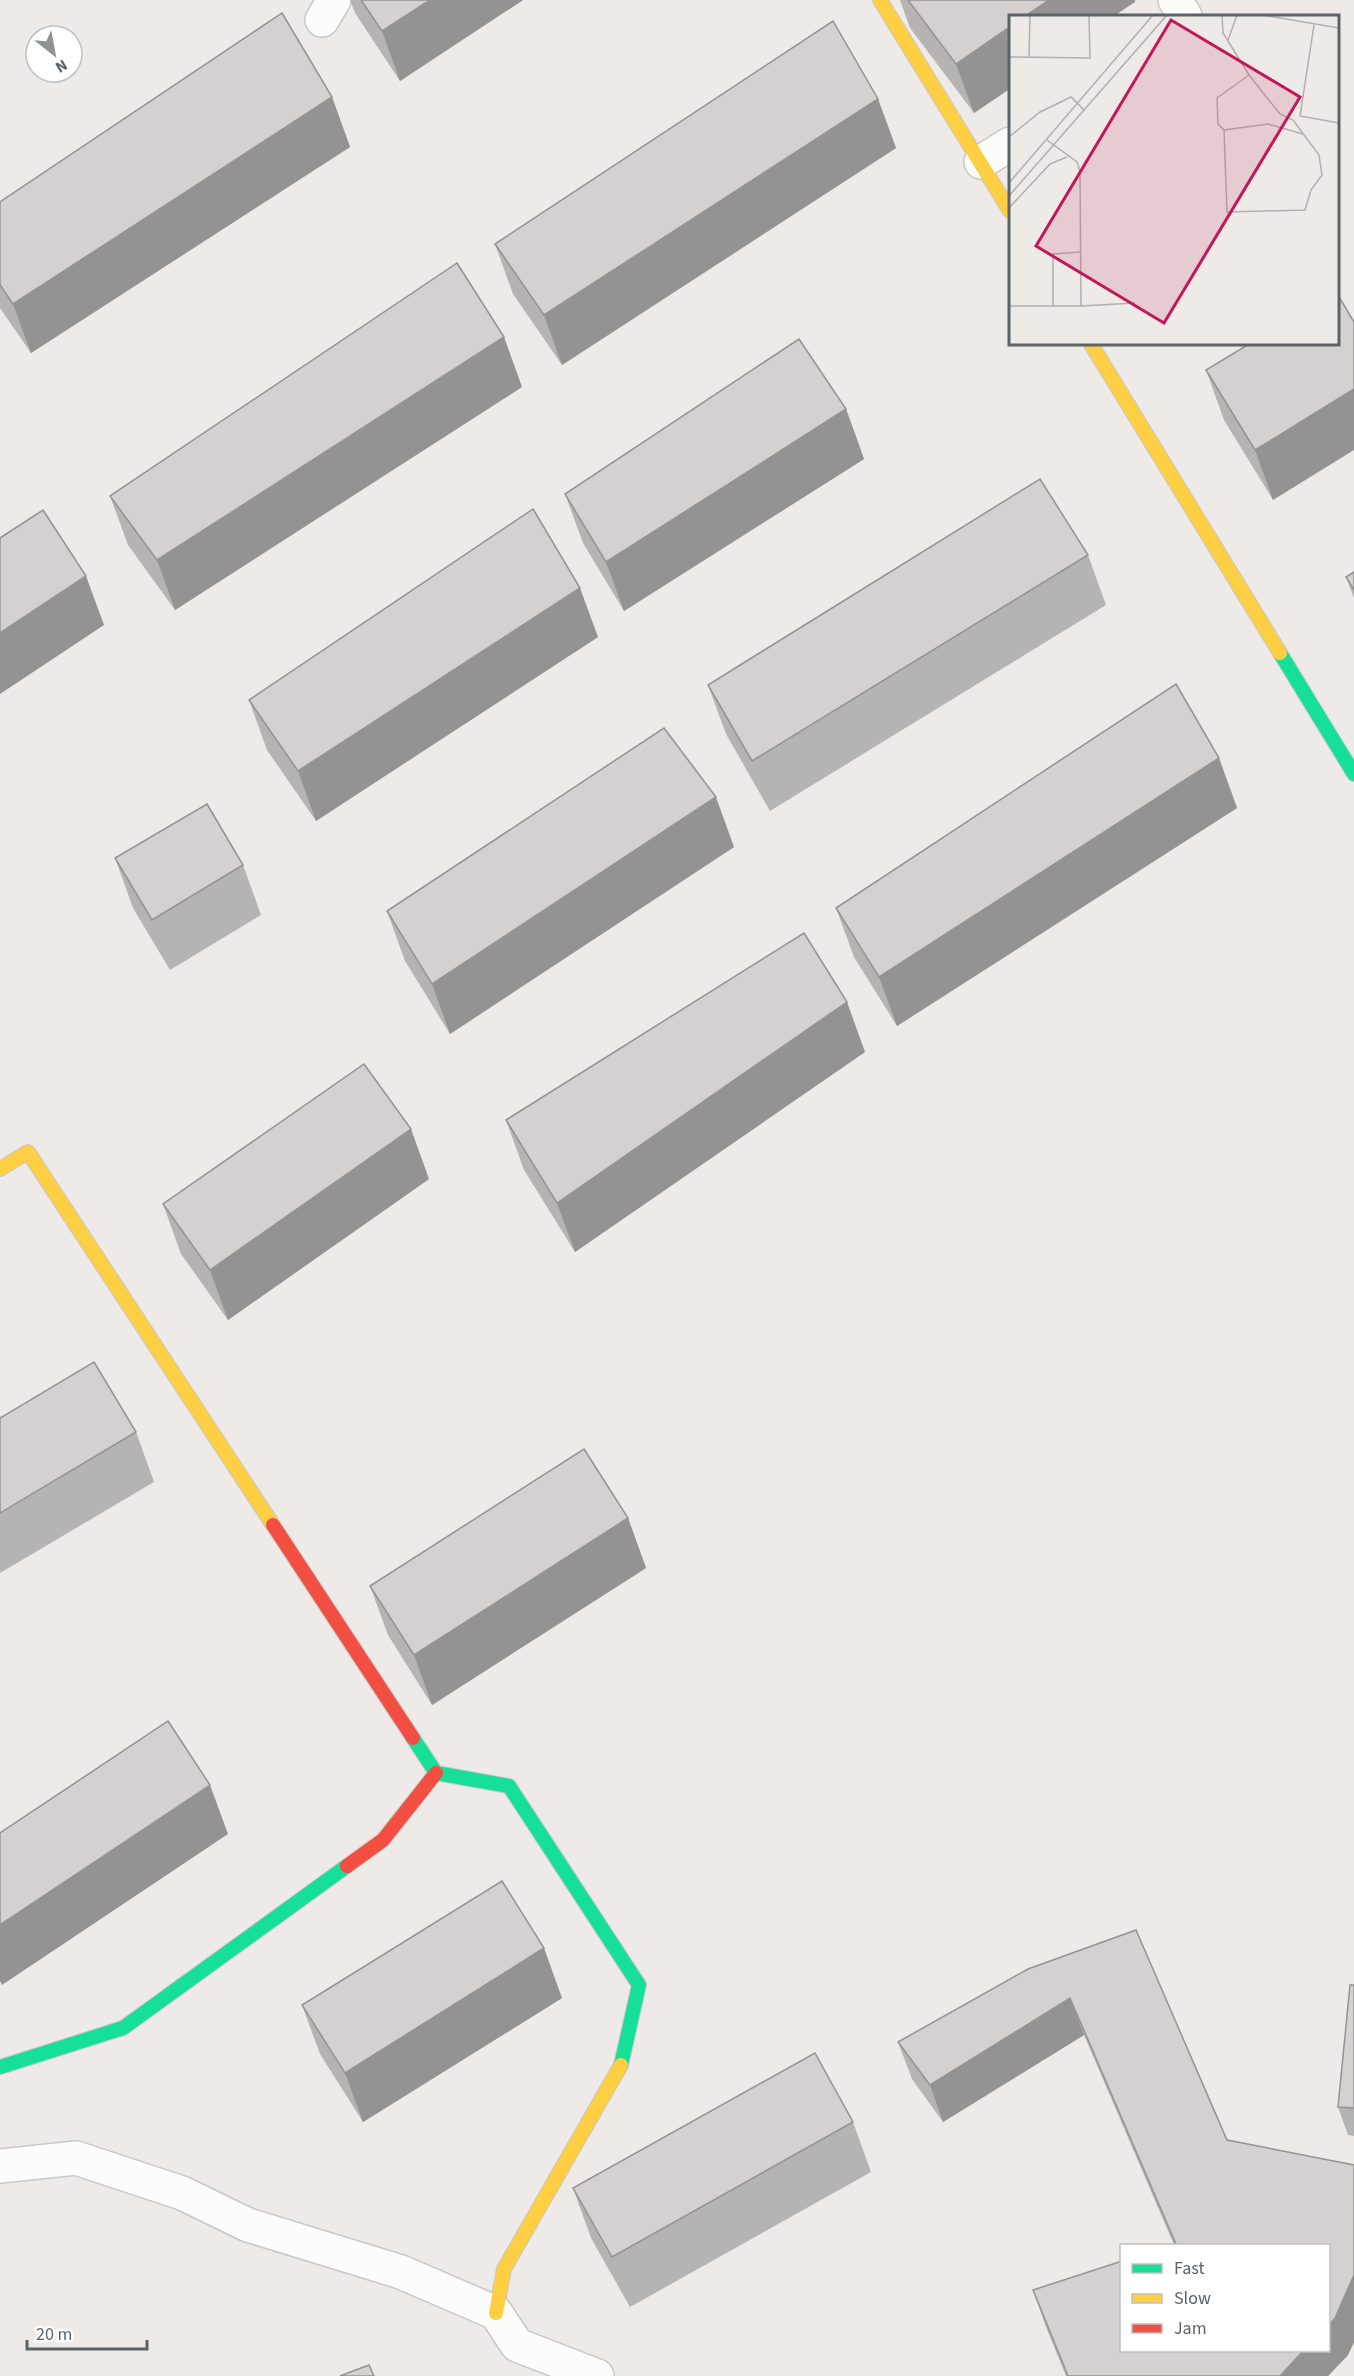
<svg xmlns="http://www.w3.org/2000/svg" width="1354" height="2376" viewBox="0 0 1354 2376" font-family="'Source Sans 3',sans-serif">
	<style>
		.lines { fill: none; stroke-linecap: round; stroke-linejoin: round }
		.street-casing { stroke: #c8c8c8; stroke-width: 36 }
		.fast-casing { stroke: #c8c8c8; stroke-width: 16 }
		.slow-casing { stroke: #c8c8c8; stroke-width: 16 }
		.jam-casing { stroke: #c8c8c8; stroke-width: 16 }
		.street { stroke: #fcfcfb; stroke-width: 33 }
		.fast { stroke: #16e098; stroke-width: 14 }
		.slow { stroke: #ffcf43; stroke-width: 14 }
		.jam { stroke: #f24e42; stroke-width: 14 }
		.wall { fill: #b6b4b3 }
		.shaded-wall { fill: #949292 }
		.building { fill: #d4d1d0; stroke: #949292; stroke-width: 1.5 }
		.inset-road { fill: none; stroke: #afb0af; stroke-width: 1.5 }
		.view { fill: #c2185b; fill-opacity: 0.15; stroke: #c2185b; stroke-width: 3 }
		.inset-edge { fill: none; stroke: #5c6266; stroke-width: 3 }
	</style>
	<rect width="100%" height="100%" fill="#edeae7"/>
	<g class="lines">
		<g class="street-casing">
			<g id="street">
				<path d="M1175,0L1185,16"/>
				<path d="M322,20L334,0"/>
				<path d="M981,162L1010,144"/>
				<path d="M0,2166L76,2158L182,2193L248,2225L401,2272L496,2313L517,2345L597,2376"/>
			</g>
		</g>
		<g class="fast-casing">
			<g id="fast">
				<path d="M1280,653L1354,774"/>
				<path d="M413,1738L436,1773L509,1786L639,1985L621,2065"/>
				<path d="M0,2067L123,2028L347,1866"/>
			</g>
		</g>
		<g class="slow-casing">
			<g id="slow">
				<path d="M880,0L1010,211"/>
				<path d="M1091,344L1280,653"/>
				<path d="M0,1169L28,1152L273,1525"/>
				<path d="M496,2313L504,2269L621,2065"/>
			</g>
		</g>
		<g class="jam-casing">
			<g id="jam">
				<path d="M273,1525L413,1738"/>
				<path d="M347,1866L383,1840L436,1773"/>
			</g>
		</g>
		<use href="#street" class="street"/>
		<use href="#fast" class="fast"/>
		<use href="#slow" class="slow"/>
		<use href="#jam" class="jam"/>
	</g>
	<g class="wall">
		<path d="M350,0H523L400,81L355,13Z"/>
		<path d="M900,0H1135V2L1011,16V88L974,113L910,28Z"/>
		<path d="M332,97L350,147L31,353L0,308V202Z"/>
		<path d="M878,99L896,148L562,365L513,294L495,244Z"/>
		<path d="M1249,344L1273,500L1224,420L1206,370Z"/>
		<path d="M522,387L175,610L128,545L110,496Z"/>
		<path d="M846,409L864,459L624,611L583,543L565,494Z"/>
		<path d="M1088,555L1106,605L770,811L726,734L708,685Z"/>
		<path d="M1354,572V598L1346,577Z"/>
		<path d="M598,637L316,821L267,750L249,700Z"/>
		<path d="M1219,758L1237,808L897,1026L854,957L836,908Z"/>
		<path d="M734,847L450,1034L405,961L387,911Z"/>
		<path d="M115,858L243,865L261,915L170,970L133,908Z"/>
		<path d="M865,1052L575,1252L524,1170L506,1120Z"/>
		<path d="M429,1179L228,1320L181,1254L163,1204Z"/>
		<path d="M0,1418L136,1432L154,1482L0,1573Z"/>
		<path d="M628,1518L646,1568L432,1705L388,1635L370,1586Z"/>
		<path d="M1136,1930L1227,2140L1354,2165V2342L1348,2355L1328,2376H1066L1046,2327L1033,2290L1174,2245L1084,2035L943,2122L912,2079L898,2042Z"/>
		<path d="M1354,1985V2136L1348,2135L1338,2107Z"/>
		<path d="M562,1998L363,2122L320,2054L302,2005Z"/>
		<path d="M853,2122L871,2172L630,2307L591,2238L573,2188Z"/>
	</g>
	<g class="shaded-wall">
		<path d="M430,0H523L400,81L382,31Z"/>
		<path d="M1049,0H1135V2L1114,16H1025Z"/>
		<path d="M1011,26V88L974,113L956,64Z"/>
		<path d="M332,97L350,147L31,353L13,304Z"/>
		<path d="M878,99L896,148L562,365L544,315Z"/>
		<path d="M504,337L522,387L175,610L157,560Z"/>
		<path d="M1354,389V450L1273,500L1255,450Z"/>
		<path d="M846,409L864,459L624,611L606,562Z"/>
		<path d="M86,576L104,625L0,694V633Z"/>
		<path d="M580,588L598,637L316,821L298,771Z"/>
		<path d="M1219,758L1237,808L897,1026L879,977Z"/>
		<path d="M716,797L734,847L450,1034L432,984Z"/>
		<path d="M847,1002L865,1052L575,1252L557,1203Z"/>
		<path d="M411,1129L429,1179L228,1320L210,1270Z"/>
		<path d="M628,1518L646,1568L432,1705L414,1655Z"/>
		<path d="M210,1785L228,1834L2,1985L0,1981V1925Z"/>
		<path d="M544,1948L562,1998L363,2122L345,2073Z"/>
		<path d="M1070,1998L1084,2035L943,2122L930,2085Z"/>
		<path d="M1354,2275V2342L1348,2355L1328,2376H1280L1304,2350H1329V2325Z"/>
	</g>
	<g class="building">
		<path d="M361,0H430L382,31Z"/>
		<path d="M908,0H1049L1025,16H1011V26L956,64Z"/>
		<path d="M282,13L332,97L13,304L0,285V202Z"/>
		<path d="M833,21L878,99L544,315L495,244Z"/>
		<path d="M457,263L504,337L157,560L110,496Z"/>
		<path d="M1338,295L1354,322V389L1255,450L1206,370L1249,344H1338Z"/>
		<path d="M799,339L846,409L606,562L565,494Z"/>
		<path d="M1040,479L1088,555L752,761L708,685Z"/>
		<path d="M533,509L580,588L298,771L249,700Z"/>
		<path d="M43,510L86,576L0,633V538Z"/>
		<path d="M1354,572V590L1346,577Z"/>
		<path d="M1176,684L1219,758L879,977L836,908Z"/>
		<path d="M664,728L716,797L432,984L387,911Z"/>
		<path d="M207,804L243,865L152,920L115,858Z"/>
		<path d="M804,933L847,1002L557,1203L506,1120Z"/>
		<path d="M364,1064L411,1129L210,1270L163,1204Z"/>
		<path d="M94,1362L136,1432L0,1513V1418Z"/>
		<path d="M584,1449L628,1518L414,1655L370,1586Z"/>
		<path d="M168,1721L210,1785L0,1925V1833Z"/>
		<path d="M502,1881L544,1948L345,2073L302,2005Z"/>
		<path d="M1136,1930L1227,2140L1354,2165V2275L1335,2318L1329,2325V2246H1171L1176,2244L1070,1998L930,2085L898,2042L1028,1969Z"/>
		<path d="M1350,1985H1354V2108L1338,2107Z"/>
		<path d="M815,2053L853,2122L612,2257L573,2188Z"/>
		<path d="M1122,2261V2350H1304L1280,2376H1068L1033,2290Z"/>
		<path d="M369,2365L374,2376H340Z"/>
	</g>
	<g transform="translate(1009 15)">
		<rect width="330" height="330" fill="#edeae7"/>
		<path class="inset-road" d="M213,0L214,18L240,60L271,99L284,105L310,140L313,160L302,175L296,195L218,197L215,115L209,109L208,83L240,60M254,0L330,13M305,10L291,101L330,108M219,25L228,0M0,42L81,43L80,0M20,42L21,0M215,115L259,109L294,119M0,122L31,97L62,82L75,95M0,168L144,0M0,181L158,0M0,193L41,149L58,142M0,291H72L71,156L68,147L38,125M44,291V239L72,237M72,291L126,288"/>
		<path class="view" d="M162,5L291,82L155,308L27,231Z"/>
		<rect width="330" height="330" class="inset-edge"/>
	</g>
	<rect x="1120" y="2244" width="210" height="108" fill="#ffffff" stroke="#bec0c2" stroke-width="1.5"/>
	<rect x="1132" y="2264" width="30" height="9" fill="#16e098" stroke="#bec0c2" stroke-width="1.5"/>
	<text x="1174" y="2274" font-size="18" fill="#5c6266">Fast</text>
	<rect x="1132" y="2294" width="30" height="9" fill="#ffcf43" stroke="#bec0c2" stroke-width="1.5"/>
	<text x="1174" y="2304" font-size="18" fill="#5c6266">Slow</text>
	<rect x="1132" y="2324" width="30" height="9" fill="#f24e42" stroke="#bec0c2" stroke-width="1.5"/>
	<text x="1174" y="2334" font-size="18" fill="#5c6266">Jam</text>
	<g transform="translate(54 54) rotate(149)"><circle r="28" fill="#ffffff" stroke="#bec0c2" stroke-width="1.5"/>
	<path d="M0-4.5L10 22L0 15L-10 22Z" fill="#8f9293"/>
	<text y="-9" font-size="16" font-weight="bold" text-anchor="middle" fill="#5c6266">N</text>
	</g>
	<path d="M27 2340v9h120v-9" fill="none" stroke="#5c6266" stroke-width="3"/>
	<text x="36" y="2340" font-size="18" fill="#5c6266" stroke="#ffffff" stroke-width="4.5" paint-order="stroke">20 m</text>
</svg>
